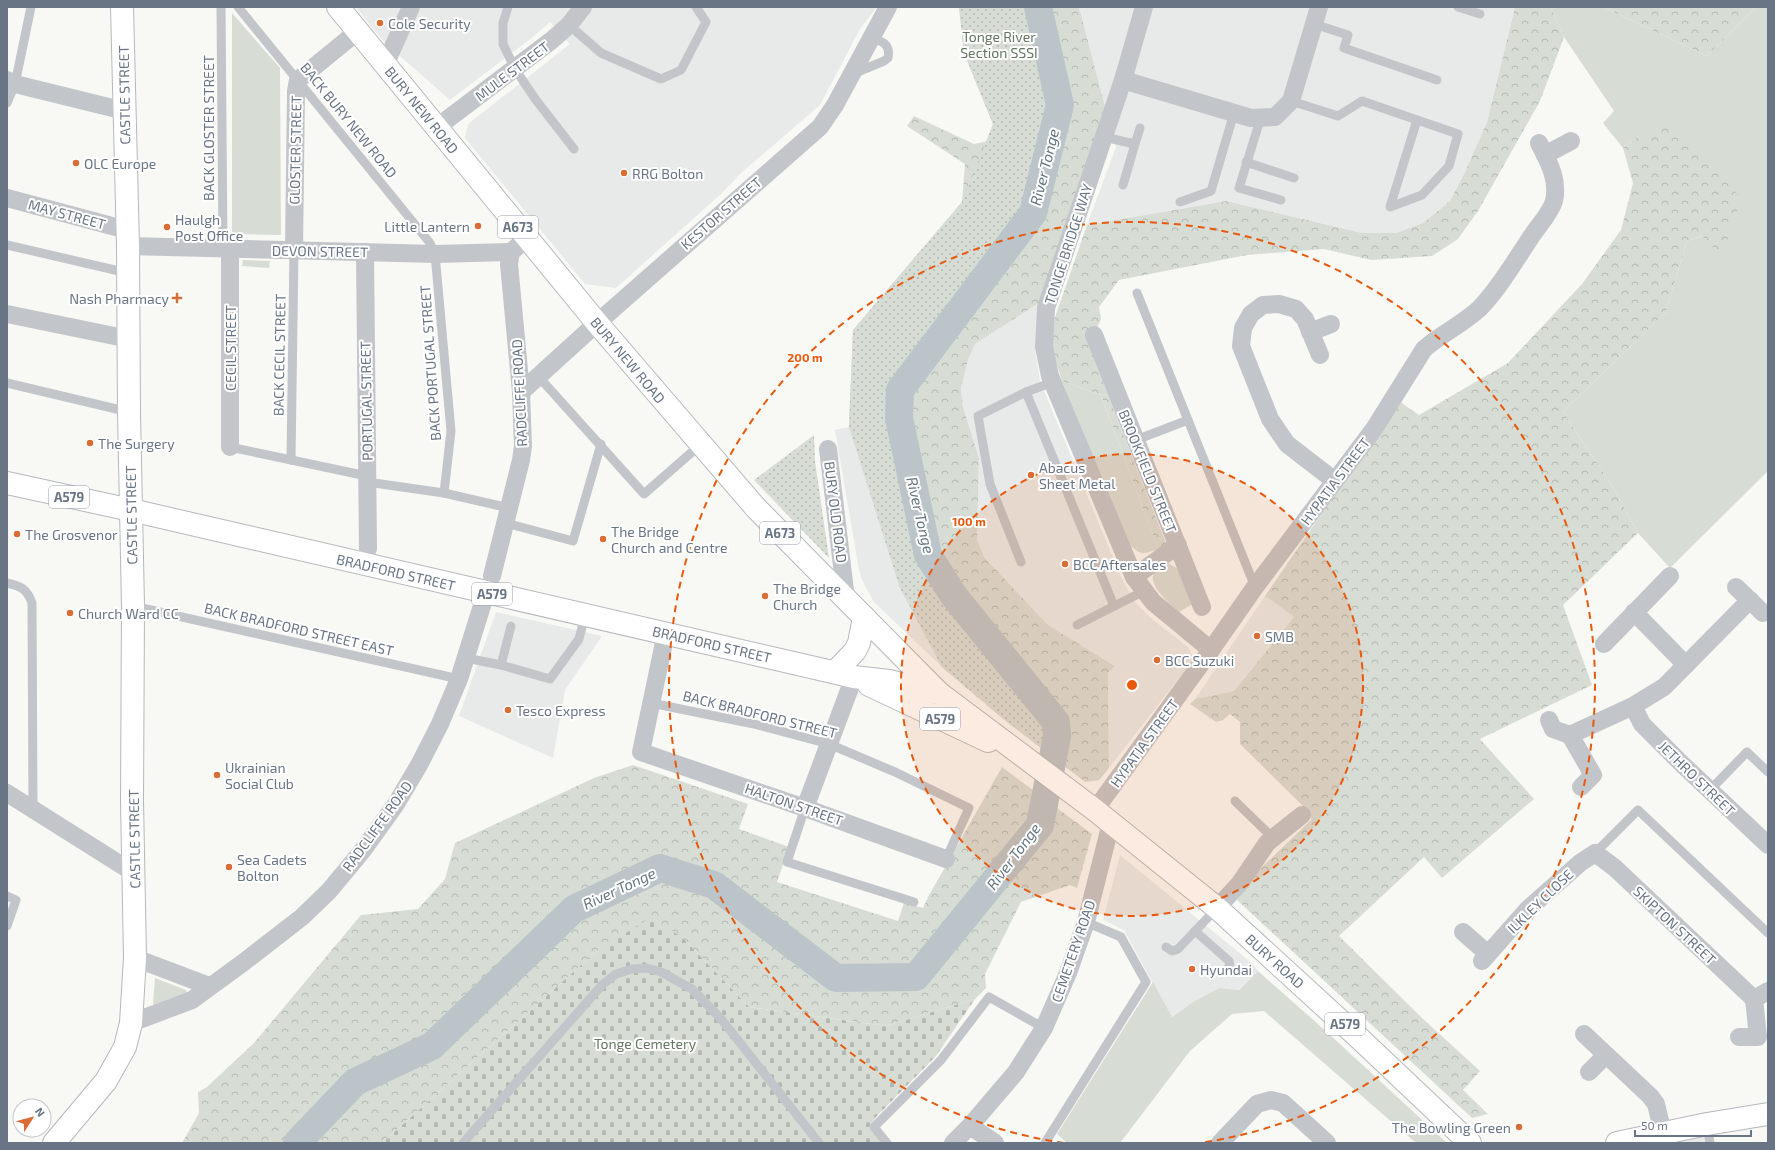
<svg xmlns="http://www.w3.org/2000/svg" width="1775" height="1150" viewBox="0 0 1775 1150" font-family="'Exo 2',sans-serif">
	<style>
		.built { fill: #e8eae9 }
		.grass { fill: #d7ddd5 }
		.forest { fill: url(#forest-crowns) }
		.cemetery { fill: url(#cemetery-stones) }
		.park { fill: url(#park-dots) }
		.lines { fill: none; stroke-linecap: round; stroke-linejoin: round }
		.river { stroke: #bbc4c9; stroke-width: 28 }
		.secondary-casing { stroke: #b4b8be; stroke-width: 24 }
		.primary-casing { stroke: #b5b9bd; stroke-width: 24 }
		.lane { stroke: #c2c5c9; stroke-width: 9 }
		.street { stroke: #c2c5c9; stroke-width: 18 }
		.secondary { stroke: #fff; stroke-width: 22 }
		.primary { stroke: #fff; stroke-width: 22 }
		.ring { fill: none; stroke: #e8590c; stroke-width: 2; stroke-dasharray: 7 5 }
		.poi-dot { fill: #d96d35; stroke: #fff; stroke-width: 1.5 }
		.labels { text-anchor: middle; dominant-baseline: central; stroke-width: 4; stroke-linejoin: round; paint-order: stroke }
		.shield { fill: #fff; stroke: #969eaa; stroke-width: 1 }
		.shield-label { font-size: 13px; font-weight: bold; fill: #697585 }
		.poi-label { font-size: 14px; fill: #697585; stroke: #fff; text-anchor: start }
		.park-label { font-size: 14px; fill: #657763; stroke: #fff }
		.street-label { font-size: 14px; fill: #697585; stroke: #fff }
		.water-label { font-size: 15px; font-style: italic; fill: #657680; stroke: #fff }
		.centre { fill: #e8590c; stroke: #fff; stroke-width: 2 }
		.ring-label { font-size: 12px; text-anchor: middle; font-weight: bold; fill: #e8590c; stroke: #fff; stroke-width: 4; stroke-linejoin: round; paint-order: stroke }
	</style>
	<defs>
		<pattern id="forest-crowns" width="20" height="18" patternUnits="userSpaceOnUse"><rect width="20" height="18" fill="#d7ddd5"/><path d="M2 6a3 3 0 1 1 6 0M12 15a3 3 0 1 1 6 0" fill="none" stroke="#b2b8b2"/></pattern>
		<pattern id="cemetery-stones" width="16" height="16" patternUnits="userSpaceOnUse"><rect width="16" height="16" fill="#d7ddd5"/><path d="M2 7V4a2 2 0 0 1 4 0v3zM10 15v-3a2 2 0 0 1 4 0v3z" fill="#b2b8b2"/></pattern>
		<pattern id="park-dots" width="8" height="8" patternUnits="userSpaceOnUse"><rect width="8" height="8" fill="#d7ddd5"/><path d="M2 2h.1M6 6h.1" fill="none" stroke="#b2b8b2" stroke-width="1.8" stroke-linecap="round"/></pattern>
	</defs>
	<rect width="100%" height="100%" fill="#f8f8f5"/>
	<g class="built">
		<path d="M356,7H877L860,29L820,105L741,173L723,192L616,288L585,284L465,138L468,124L570,44L550,22L533,37L450,100L384,42Z"/>
		<path d="M1079,7H1515L1487,122L1465,172L1450,201L1423,223L1396,233H1362L1226,201L1087,225L1116,147Z"/>
		<path d="M1039,303L1035,350L1040,381L1121,577L1135,602L1152,619L1188,647L1194,659L1109,768L1108,673L1115,666L1048,625L984,557L977,539L979,458L963,407L961,388L968,360L975,344Z"/>
		<path d="M849,427L900,588L942,667L874,602L863,582L859,570L835,430Z"/>
		<path d="M1265,596L1294,617L1234,691L1195,699Z"/>
		<path d="M496,612L602,636L565,690L553,758L459,716Z"/>
		<path d="M1120,855L1254,965L1258,971L1238,990L1219,988L1193,1002L1171,1017L1124,930L1103,920Z"/>
		<path d="M1706,1135L1708,1143H1658Z"/>
	</g>
	<g class="grass">
		<path d="M1551,7H1603L1707,56L1756,7H1768V471L1670,568L1638,533L1611,484L1563,412L1666,312L1687,241L1702,236L1721,255L1640,135L1623,148L1603,123L1614,111L1564,37Z"/>
		<path d="M232,13L280,68L281,235L232,234Z"/>
		<path d="M243,260L270,261L269,268L242,266Z"/>
		<path d="M1062,381L1101,395L1158,549C1142,555 1140,555 1128,543Z"/>
		<path d="M1168,563L1177,568L1196,602L1179,612C1166,600 1134,574 1168,563Z"/>
		<path d="M1258,971L1328,1033L1447,1143H1416L1264,1011L1232,1014L1190,1051L1120,1143H1067L1057,1134L1153,982L1172,1017L1193,1002L1219,988L1239,990Z"/>
		<path d="M155,978L186,990L187,993L153,1005Z"/>
	</g>
	<g class="forest">
		<path d="M959,7H1079L1105,106L1039,303L975,344L968,360L961,388L963,407L979,458L977,539L984,557L1048,625L1115,666L1108,673L1109,768L1099,780L1085,782L1003,719L942,667L900,588L849,427L853,330L962,202L965,164L907,126L914,116L974,144L988,141L993,124L964,53Z"/>
		<path d="M1515,7H1551L1564,37L1540,101L1478,211L1458,239L1432,256L1371,260L1324,249L1247,255L1119,280L1099,307L1101,319L1089,346L1166,543L1158,549L1101,395L1062,381L1052,350L1053,323L1087,225L1226,201L1362,233H1396L1423,223L1450,201L1465,172L1487,122Z"/>
		<path d="M1603,7H1756L1707,56Z"/>
		<path d="M1674,123L1740,197L1735,220L1721,256L1702,236L1687,241L1666,312L1563,412L1611,484L1638,533L1563,605L1592,685L1480,739L1534,799L1442,878L1424,857L1339,936L1422,1018L1480,1071L1463,1090L1488,1114L1472,1118L1237,900L1258,871L1311,820V814L1240,744V722L1230,714L1223,720L1216,722L1190,704L1195,699L1234,691L1294,617L1265,596L1399,401L1419,415L1508,363L1582,284L1621,230L1633,183L1623,148L1640,135Z"/>
		<path d="M633,765L748,804L739,829L789,847L777,882L898,921L904,903L923,908L928,897L1002,767L1092,834L1077,888L1070,885L1021,902L985,974L986,988L975,999L886,1026L749,1007L682,937L598,950L382,1143H182L199,1113L198,1092L207,1087L254,1043L361,915L418,909L445,879L455,843L594,778Z"/>
	</g>
	<path class="cemetery" d="M650,918L682,937L749,1007L886,1026L975,999L936,1056L874,1119L869,1127L881,1142L879,1143H382L598,950Z"/>
	<g class="park">
		<path d="M959,7H1026L1051,105L1027,209L893,385L890,419L922,559L947,600L1048,724L1050,735L1047,753L942,667L900,588L849,427L853,330L962,202L993,124L964,53Z"/>
		<path d="M814,435L815,461L829,558L754,480Z"/>
	</g>
	<g class="lines">
		<path class="river" d="M297,1143L355,1082L432,1046L574,909L660,868L714,885L836,978L916,977L1040,825L1057,736L1056,722L954,596L928,555L899,418L900,390L1033,213L1060,105L1038,7"/>
		<g class="secondary-casing">
			<g id="secondary">
				<path d="M54,1143L106,1081L125,1047L131,1023L135,958L132,801L133,606L129,412L128,246L122,7"/>
				<path d="M1617,1143L1707,1124L1768,1114"/>
			</g>
		</g>
		<g class="primary-casing">
			<g id="primary">
				<path d="M338,7L597,323L756,508L939,693L1095,810L1217,908L1358,1037L1470,1143"/>
				<path d="M7,483L131,510L854,677L889,681L939,693"/>
				<path d="M835,672L855,651L859,643L864,617"/>
				<path d="M869,685L988,741"/>
			</g>
		</g>
		<g class="lane">
			<path d="M221,7L223,248"/>
			<path d="M238,7L430,243L435,254L451,431L444,493"/>
			<path d="M508,7L503,23V44L515,69L536,100L574,149"/>
			<path d="M1458,7L1480,14"/>
			<path d="M1314,24L1348,35L1344,48L1437,80"/>
			<path d="M569,25L601,53L661,79L681,70L706,22L696,7"/>
			<path d="M855,73L884,61L888,58C891,44 882,41 871,38"/>
			<path d="M1291,101L1338,116L1362,101L1458,134L1449,166L1422,195L1390,207L1417,120"/>
			<path d="M7,103L15,84L31,7"/>
			<path d="M1261,117L1239,188L1281,200"/>
			<path d="M1104,137L1135,144L1123,185"/>
			<path d="M1135,144L1140,128"/>
			<path d="M1246,162L1294,178"/>
			<path d="M1180,202L1211,191L1234,113"/>
			<path d="M7,245L128,273"/>
			<path d="M1137,293L1255,587"/>
			<path d="M538,376L644,494L700,445"/>
			<path d="M7,383L129,412"/>
			<path d="M1026,392L1114,606"/>
			<path d="M1136,440L1188,420"/>
			<path d="M230,447L367,476"/>
			<path d="M291,460L294,250"/>
			<path d="M367,482L444,493L509,508"/>
			<path d="M506,523L573,541L601,444"/>
			<path d="M1021,562L990,484L978,416L1026,392L1053,382"/>
			<path d="M7,583C21,586 27,589 32,603L33,809"/>
			<path d="M133,606L459,679"/>
			<path d="M1077,625L1144,591"/>
			<path d="M466,658L501,665L511,626"/>
			<path d="M501,665L550,679L579,639L585,615"/>
			<path d="M651,703L754,724L829,744L895,772L969,808L946,859"/>
			<path d="M1710,790L1747,752L1768,772"/>
			<path d="M1235,801L1273,838"/>
			<path d="M805,808L787,862L914,902"/>
			<path d="M1595,853L1638,810L1768,933"/>
			<path d="M7,896L16,900L7,926"/>
			<path d="M1195,931L1229,961L1230,966L1227,969"/>
			<path d="M1166,947L1172,951L1178,949L1217,908"/>
			<path d="M1707,1124L1710,1143"/>
			<path d="M463,1143L602,985L616,974L632,969L647,968L661,972L692,989L722,1020L819,1143"/>
			<path d="M887,1143L874,1127L941,1060L989,997L1044,1028"/>
			<path d="M1045,1143L1146,982L1121,937L1086,922"/>
		</g>
		<g class="street">
			<path d="M1144,7L1123,80L1046,308L1044,347L1050,376L1134,577L1153,602L1211,650"/>
			<path d="M385,65L411,7"/>
			<path d="M7,80L15,84L125,111"/>
			<path d="M1123,80L1251,118L1275,117L1291,101L1319,7"/>
			<path d="M436,128L552,40L569,25L583,7"/>
			<path d="M1545,155L1571,141"/>
			<path d="M7,198L127,230"/>
			<path d="M128,246L435,254L511,252"/>
			<path d="M230,248V447"/>
			<path d="M294,250L296,91L298,80L358,31"/>
			<path d="M365,252L368,549"/>
			<path d="M7,314L129,339"/>
			<path d="M1310,332L1331,324"/>
			<path d="M1094,335L1202,607"/>
			<path d="M1320,355L1305,319L1296,309L1279,304L1263,305L1251,314L1243,328L1241,346L1270,419L1287,444L1335,481"/>
			<path d="M521,392L597,323L820,127L835,105L888,7"/>
			<path d="M828,449L846,599"/>
			<path d="M492,576L521,460L523,446L521,392L509,264L511,252L519,245"/>
			<path d="M1134,577L1178,545"/>
			<path d="M1736,587L1763,613"/>
			<path d="M1634,612L1686,665"/>
			<path d="M666,633L641,752L805,808L946,859"/>
			<path d="M1604,644L1670,576"/>
			<path d="M1633,706L1642,724L1683,765L1768,845"/>
			<path d="M1549,720L1553,729L1570,735"/>
			<path d="M1581,787L1593,775L1570,735L1633,706L1664,687L1750,600"/>
			<path d="M7,793L134,873"/>
			<path d="M805,808L854,677"/>
			<path d="M1095,810L1211,650L1255,587L1374,429L1424,349C1441,334 1463,324 1480,308C1501,286 1516,259 1533,234C1540,224 1551,212 1554,201C1559,179 1548,161 1539,143"/>
			<path d="M1217,908L1240,883L1267,843L1302,815"/>
			<path d="M1463,932L1488,954"/>
			<path d="M135,958L209,986"/>
			<path d="M1482,961L1528,909L1580,863L1595,853L1615,868L1754,999"/>
			<path d="M1754,999L1768,991"/>
			<path d="M131,1023L192,1000L244,962L302,917L329,891L363,850L396,804L419,765L440,724L459,679L486,593"/>
			<path d="M1584,1034L1650,1096L1656,1104L1663,1133"/>
			<path d="M1739,1037H1758L1754,999"/>
			<path d="M1589,1072L1606,1055"/>
			<path d="M970,1126L995,1143"/>
			<path d="M953,1143L970,1126L1016,1072L1044,1028L1068,973L1086,922L1111,823"/>
			<path d="M1220,1143L1257,1104L1271,1100L1283,1103L1327,1143"/>
		</g>
		<use href="#secondary" class="secondary"/>
		<use href="#primary" class="primary"/>
	</g>
	<circle cx="1132" cy="685" r="231" fill="#e8590c" fill-opacity=".12"/>
	<g class="ring">
		<circle cx="1132" cy="685" r="231"/>
		<path d="M1064 1143A463 463 0 1 1 1200 1143"/>
	</g>
	<g class="poi-dot">
		<circle cx="380" cy="23" r="4"/>
		<circle cx="76" cy="163" r="4"/>
		<circle cx="624" cy="173" r="4"/>
		<circle cx="478" cy="226" r="4"/>
		<circle cx="167" cy="227" r="4"/>
		<path d="M175 292h4v4h4v4h-4v4h-4v-4h-4v-4h4z"/>
		<circle cx="90" cy="443" r="4"/>
		<circle cx="1031" cy="475" r="4"/>
		<circle cx="17" cy="534" r="4"/>
		<circle cx="603" cy="539" r="4"/>
		<circle cx="1065" cy="564" r="4"/>
		<circle cx="765" cy="596" r="4"/>
		<circle cx="70" cy="613" r="4"/>
		<circle cx="1257" cy="636" r="4"/>
		<circle cx="1157" cy="660" r="4"/>
		<circle cx="508" cy="710" r="4"/>
		<circle cx="217" cy="775" r="4"/>
		<circle cx="229" cy="867" r="4"/>
		<circle cx="1192" cy="969" r="4"/>
		<circle cx="1519" cy="1127" r="4"/>
	</g>
	<g class="labels">
		<g class="shield">
			<rect x="498" y="216" width="40" height="22" rx="3"/>
			<rect x="49" y="486" width="40" height="22" rx="3"/>
			<rect x="760" y="522" width="40" height="22" rx="3"/>
			<rect x="472" y="583" width="40" height="22" rx="3"/>
			<rect x="920" y="708" width="40" height="22" rx="3"/>
			<rect x="1325" y="1013" width="40" height="22" rx="3"/>
		</g>
		<g class="shield-label">
			<text x="518" y="227">A673</text>
			<text x="69" y="497">A579</text>
			<text x="780" y="533">A673</text>
			<text x="492" y="594">A579</text>
			<text x="940" y="719">A579</text>
			<text x="1345" y="1024">A579</text>
		</g>
		<g class="poi-label">
			<text x="388" y="23">Cole Security</text>
			<text x="84" y="163">OLC Europe</text>
			<text x="632" y="173">RRG Bolton</text>
			<text x="175" y="219">Haulgh<tspan x="175" dy="16">Post Office</tspan></text>
			<text x="470" y="226" text-anchor="end">Little Lantern</text>
			<text x="169" y="298" text-anchor="end">Nash Pharmacy</text>
			<text x="98" y="443">The Surgery</text>
			<text x="1039" y="467">Abacus<tspan x="1039" dy="16">Sheet Metal</tspan></text>
			<text x="611" y="531">The Bridge<tspan x="611" dy="16">Church and Centre</tspan></text>
			<text x="25" y="534">The Grosvenor</text>
			<text x="1073" y="564">BCC Aftersales</text>
			<text x="773" y="588">The Bridge<tspan x="773" dy="16">Church</tspan></text>
			<text x="78" y="613">Church Ward CC</text>
			<text x="1265" y="636">SMB</text>
			<text x="1165" y="660">BCC Suzuki</text>
			<text x="516" y="710">Tesco Express</text>
			<text x="225" y="767">Ukrainian<tspan x="225" dy="16">Social Club</tspan></text>
			<text x="237" y="859">Sea Cadets<tspan x="237" dy="16">Bolton</tspan></text>
			<text x="1200" y="969">Hyundai</text>
			<text x="1511" y="1127" text-anchor="end">The Bowling Green</text>
		</g>
		<g class="park-label">
			<text x="999" y="36">Tonge River<tspan x="999" dy="16">Section SSSI</tspan></text>
			<text x="645" y="1043">Tonge Cemetery</text>
		</g>
		<g class="street-label">
			<text transform="translate(512 71) rotate(-37)">MULE STREET</text>
			<text transform="translate(124 95) rotate(-91)">CASTLE STREET</text>
			<text transform="translate(422 110) rotate(51)">BURY NEW ROAD</text>
			<text transform="translate(349 120) rotate(51)">BACK BURY NEW ROAD</text>
			<text transform="translate(208 128) rotate(-90)">BACK GLOSTER STREET</text>
			<text transform="translate(295 150) rotate(-89)">GLOSTER STREET</text>
			<text transform="translate(721 213) rotate(-41)">KESTOR STREET</text>
			<text transform="translate(67 214) rotate(15)">MAY STREET</text>
			<text transform="translate(1068 244) rotate(-72)">TONGE BRIDGE WAY</text>
			<text transform="translate(320 251) rotate(1)">DEVON STREET</text>
			<text transform="translate(230 348) rotate(-90)">CECIL STREET</text>
			<text transform="translate(279 355) rotate(-89)">BACK CECIL STREET</text>
			<text transform="translate(628 360) rotate(50)">BURY NEW ROAD</text>
			<text transform="translate(430 363) rotate(-94)">BACK PORTUGAL STREET</text>
			<text transform="translate(519 393) rotate(-93)">RADCLIFFE ROAD</text>
			<text transform="translate(366 401) rotate(-91)">PORTUGAL STREET</text>
			<text transform="translate(1148 471) rotate(68)">BROOKFIELD STREET</text>
			<text transform="translate(1335 481) rotate(-53)">HYPATIA STREET</text>
			<text transform="translate(836 512) rotate(83)">BURY OLD ROAD</text>
			<text transform="translate(131 515) rotate(-91)">CASTLE STREET</text>
			<text transform="translate(396 572) rotate(13)">BRADFORD STREET</text>
			<text transform="translate(299 629) rotate(13)">BACK BRADFORD STREET EAST</text>
			<text transform="translate(712 644) rotate(13)">BRADFORD STREET</text>
			<text transform="translate(760 714) rotate(14)">BACK BRADFORD STREET</text>
			<text transform="translate(1144 743) rotate(-54)">HYPATIA STREET</text>
			<text transform="translate(1697 778) rotate(44)">JETHRO STREET</text>
			<text transform="translate(794 804) rotate(19)">HALTON STREET</text>
			<text transform="translate(377 826) rotate(-54)">RADCLIFFE ROAD</text>
			<text transform="translate(134 839) rotate(-91)">CASTLE STREET</text>
			<text transform="translate(1540 901) rotate(-44)">ILKLEY CLOSE</text>
			<text transform="translate(1675 925) rotate(43)">SKIPTON STREET</text>
			<text transform="translate(1073 951) rotate(-71)">CEMETERY ROAD</text>
			<text transform="translate(1275 961) rotate(42)">BURY ROAD</text>
		</g>
		<g class="water-label">
			<text transform="translate(1044 167) rotate(-76)">River Tonge</text>
			<text transform="translate(921 515) rotate(77)">River Tonge</text>
			<text transform="translate(1013 856) rotate(-53)">River Tonge</text>
			<text transform="translate(619 888) rotate(-25)">River Tonge</text>
		</g>
	</g>
	<circle cx="1132" cy="685" r="6" class="centre"/>
	<g class="ring-label">
		<text x="805" y="362">200 m</text>
		<text x="969" y="526">100 m</text>
	</g>
	<rect width="1775" height="1150" fill="none" stroke="#697585" stroke-width="16"/>
	<g transform="translate(32 1118) rotate(54)"><circle r="19" fill="#ffffff" stroke="#c3c8ce"/>
	<path d="M0-3L7 15L0 10L-7 15Z" fill="#d96d35"/>
	<text y="-6" font-size="11" font-weight="bold" text-anchor="middle" fill="#697585">N</text>
	</g>
	<path d="M1635 1130v6h116v-6" fill="none" stroke="#697585" stroke-width="2"/>
	<text x="1641" y="1130" font-size="12" fill="#697585" stroke="#ffffff" stroke-width="3" paint-order="stroke">50 m</text>
</svg>
